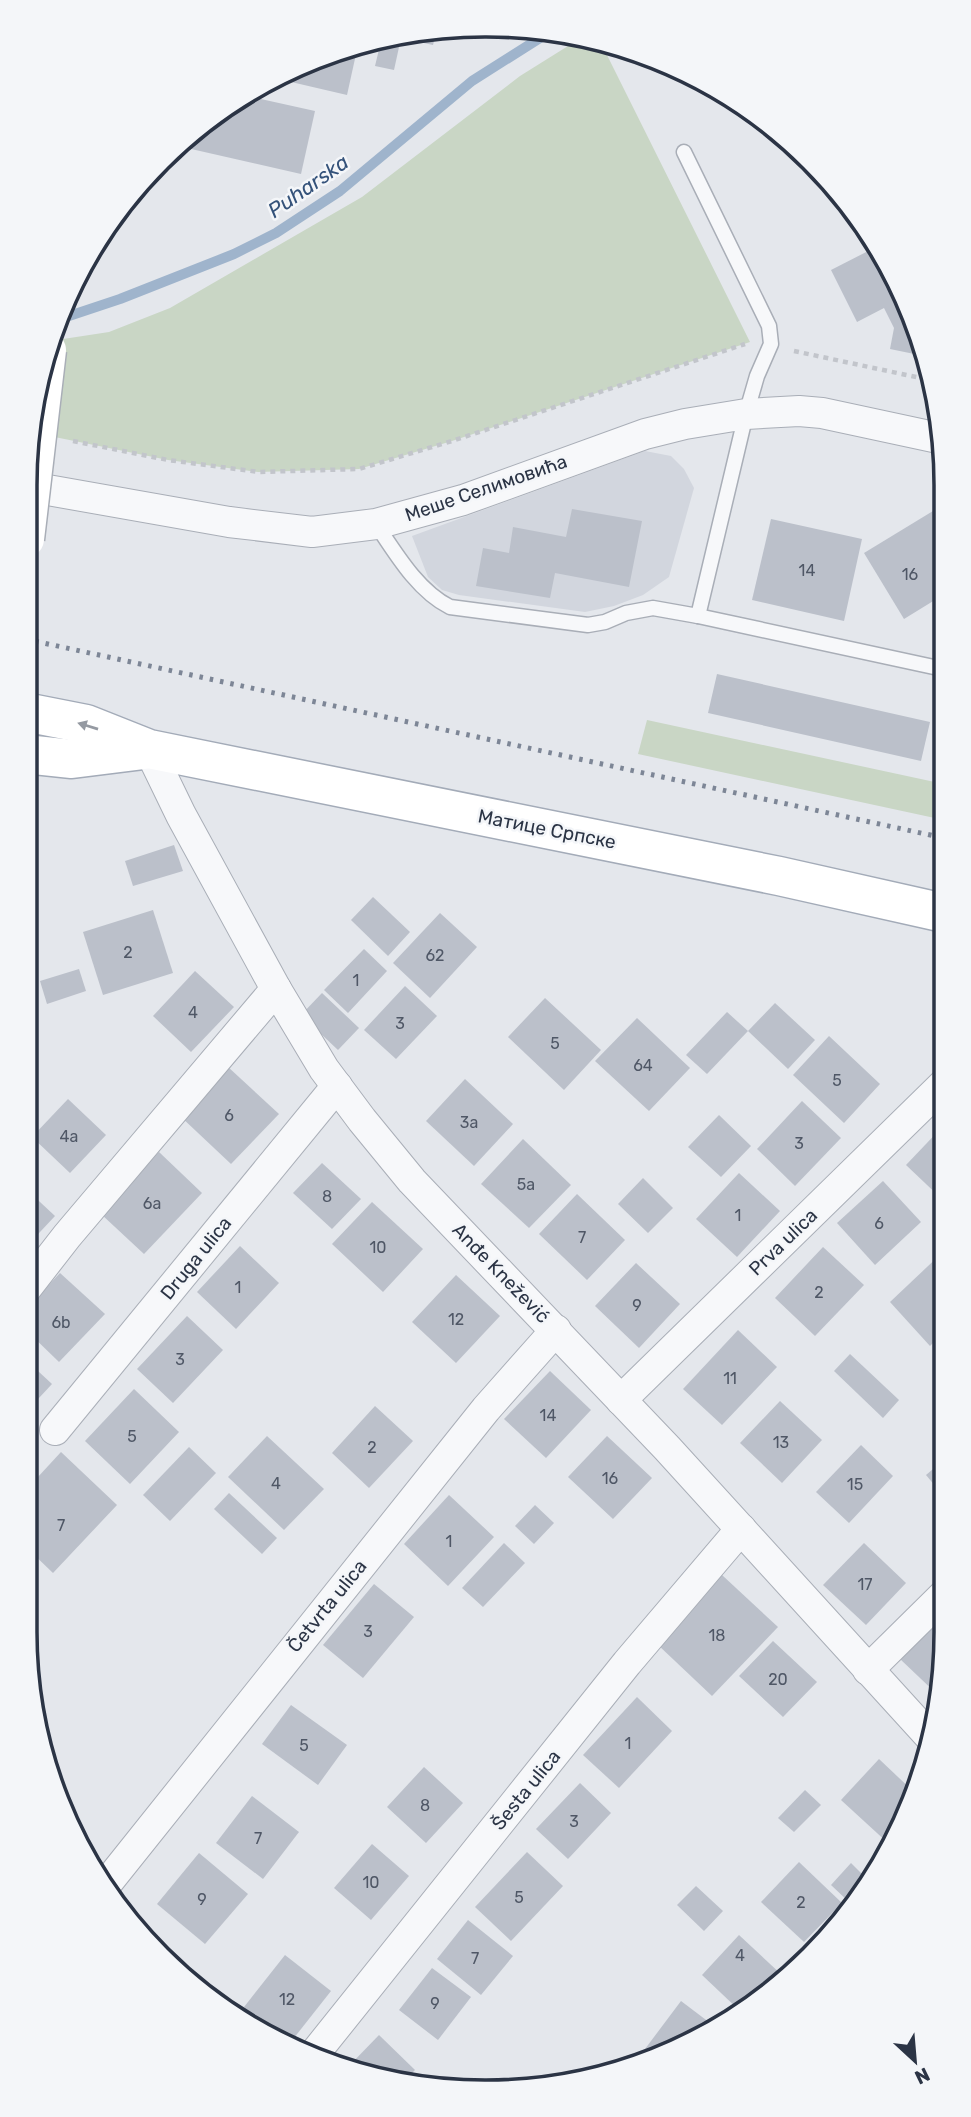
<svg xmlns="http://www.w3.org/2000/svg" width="971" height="2117" viewBox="0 0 971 2117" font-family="Rubik,sans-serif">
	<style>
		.built { fill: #d2d6de }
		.green { fill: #c9d6c5 }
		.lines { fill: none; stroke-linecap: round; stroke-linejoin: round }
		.stream { stroke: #9fb4cc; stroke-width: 10 }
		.building { fill: #bbc0ca }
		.lane-casing { stroke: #a9aeb7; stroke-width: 17 }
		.street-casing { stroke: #a9aeb7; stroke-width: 32 }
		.primary-casing { stroke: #a3abb8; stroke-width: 41 }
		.path { stroke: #c2c5cb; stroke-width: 4.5; stroke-dasharray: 5 5; stroke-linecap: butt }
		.lane { stroke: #f7f8fa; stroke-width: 14 }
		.street { stroke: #f7f8fa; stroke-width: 30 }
		.primary { stroke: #fff; stroke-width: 38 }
		.rail { stroke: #7d8696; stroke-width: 5; stroke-dasharray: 3.5 7; stroke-linecap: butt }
		.secondary-bridge-casing { stroke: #a9aeb7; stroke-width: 41; stroke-linecap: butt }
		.secondary-bridge { stroke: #fff; stroke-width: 38 }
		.oneway { fill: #959aa2 }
		.labels { text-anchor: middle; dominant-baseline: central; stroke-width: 5; stroke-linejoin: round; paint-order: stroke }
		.number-label { font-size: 16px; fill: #4f5766 }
		.street-label { font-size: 19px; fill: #2b3445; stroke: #f4f6f9 }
		.water-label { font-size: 21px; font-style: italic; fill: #34527a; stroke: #f4f6f9 }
		.rim { fill: none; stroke: #2b3445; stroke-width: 3.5 }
	</style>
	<rect width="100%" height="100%" fill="#e4e7ec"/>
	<path class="built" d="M645,451L671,456L684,469L694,488L669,577L643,595L614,606L585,612L459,595L442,590L428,577L412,536Z"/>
	<g class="green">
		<path d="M584,36L600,41L750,342L452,441L359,469L258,472L168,460L30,432L50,341L109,332L170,308L362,197L520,76Z"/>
		<path d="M647,720L944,784V820L638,754Z"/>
	</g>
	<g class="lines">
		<path class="stream" d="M57,318L69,316L120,299L234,254L276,233L340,191L472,81L551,31"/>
	</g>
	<g class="building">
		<path d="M437,29L433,45L401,38L394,70L375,66L382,37L394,36L395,33Z"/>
		<path d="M358,45L347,95L274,78L309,60Z"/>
		<path d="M243,95L315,111L301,174L178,146L229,102Z"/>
		<path d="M876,247L911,309L924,356L890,349L894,328L884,308L857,322L831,270Z"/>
		<path d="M572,509L642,521L629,587L555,573L550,598L476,586L483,548L509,553L513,527L566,537Z"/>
		<path d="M933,511L943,527V595L904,619L864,553Z"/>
		<path d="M771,519L862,539L844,621L752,600Z"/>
		<path d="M717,674L930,722L921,761L708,713Z"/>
		<path d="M174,845L183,871L133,886L125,861Z"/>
		<path d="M373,897L410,932L388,956L351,920Z"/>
		<path d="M153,910L173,973L103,995L83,932Z"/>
		<path d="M440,913L477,947L430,998L393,963Z"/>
		<path d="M364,949L387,971L348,1013L324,990Z"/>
		<path d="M79,969L86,991L47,1004L40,981Z"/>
		<path d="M195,971L234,1007L191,1052L153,1016Z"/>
		<path d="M405,986L437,1016L396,1059L364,1030Z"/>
		<path d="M322,993L359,1028L338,1050L301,1015Z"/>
		<path d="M545,998L601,1050L564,1090L508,1037Z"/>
		<path d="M775,1003L815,1040L788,1069L748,1031Z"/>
		<path d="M727,1012L748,1031L707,1074L686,1055Z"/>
		<path d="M637,1018L690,1068L649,1111L595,1061Z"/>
		<path d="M829,1036L880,1084L844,1123L793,1075Z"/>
		<path d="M227,1066L279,1114L231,1164L180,1116Z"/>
		<path d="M465,1079L513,1124L474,1166L426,1121Z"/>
		<path d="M68,1099L106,1135L70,1173L32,1137Z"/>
		<path d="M802,1101L841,1138L795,1186L757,1149Z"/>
		<path d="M719,1115L751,1146L721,1177L688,1147Z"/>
		<path d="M945,1124V1202L906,1165Z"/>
		<path d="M523,1139L571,1185L529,1228L481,1184Z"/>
		<path d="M159,1152L202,1193L144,1254L101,1214Z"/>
		<path d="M322,1163L361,1199L332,1229L293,1193Z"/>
		<path d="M739,1173L780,1211L737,1257L696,1219Z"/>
		<path d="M643,1178L673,1208L648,1233L618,1204Z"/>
		<path d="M883,1181L921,1222L875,1265L837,1223Z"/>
		<path d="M25,1188L55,1216L25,1248Z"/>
		<path d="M577,1194L625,1240L587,1280L539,1234Z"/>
		<path d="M372,1202L423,1249L383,1292L332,1244Z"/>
		<path d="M240,1246L279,1283L236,1329L197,1292Z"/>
		<path d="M823,1247L864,1285L815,1336L775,1298Z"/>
		<path d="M945,1250V1331L930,1346L890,1302Z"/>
		<path d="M636,1263L680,1304L639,1348L595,1306Z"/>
		<path d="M60,1273L105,1314L59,1362L25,1329V1310Z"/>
		<path d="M456,1275L500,1316L456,1363L412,1322Z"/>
		<path d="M187,1316L223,1350L173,1403L137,1369Z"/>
		<path d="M738,1330L777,1367L722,1425L683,1389Z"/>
		<path d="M850,1354L899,1400L883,1418L834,1371Z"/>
		<path d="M25,1359L52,1384L25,1413Z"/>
		<path d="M550,1371L591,1410L546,1458L504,1419Z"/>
		<path d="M134,1389L179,1432L130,1484L85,1441Z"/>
		<path d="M780,1401L822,1440L782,1483L740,1443Z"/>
		<path d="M375,1406L413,1441L369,1488L332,1453Z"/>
		<path d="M267,1436L324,1489L284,1530L228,1477Z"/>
		<path d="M607,1436L652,1478L613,1519L568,1477Z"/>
		<path d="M861,1445L893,1476L849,1523L816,1492Z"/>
		<path d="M189,1447L216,1473L170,1521L143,1495Z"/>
		<path d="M61,1452L117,1505L53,1573L25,1546V1491Z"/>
		<path d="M946,1458V1499L926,1475Z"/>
		<path d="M229,1493L277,1538L262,1554L214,1509Z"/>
		<path d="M449,1495L494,1537L448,1586L404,1544Z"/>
		<path d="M535,1505L554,1523L534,1544L515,1526Z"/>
		<path d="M504,1543L525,1563L483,1607L462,1588Z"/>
		<path d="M864,1543L906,1583L866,1625L823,1585Z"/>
		<path d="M722,1575L778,1627L712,1696L657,1644Z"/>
		<path d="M374,1584L414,1617L363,1678L323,1645Z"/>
		<path d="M946,1608V1632L940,1697L899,1658Z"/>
		<path d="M773,1641L817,1682L783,1717L739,1676Z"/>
		<path d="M637,1697L672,1731L619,1788L583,1755Z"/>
		<path d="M291,1705L347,1745L318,1785L262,1744Z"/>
		<path d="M879,1759L916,1794L912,1808L889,1844L841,1800Z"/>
		<path d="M424,1767L463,1803L426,1843L387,1807Z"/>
		<path d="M580,1783L611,1813L568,1859L536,1829Z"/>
		<path d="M805,1790L821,1805L794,1832L778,1818Z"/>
		<path d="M252,1796L299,1832L263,1879L216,1843Z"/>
		<path d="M372,1844L409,1876L371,1920L334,1888Z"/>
		<path d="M527,1852L563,1886L511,1941L475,1907Z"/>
		<path d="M199,1853L248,1894L205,1944L157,1904Z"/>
		<path d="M799,1862L842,1903L804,1942L761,1902Z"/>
		<path d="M851,1863L867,1879L849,1902L831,1885Z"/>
		<path d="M696,1886L723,1911L704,1931L677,1905Z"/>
		<path d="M468,1920L513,1956L481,1995L437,1959Z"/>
		<path d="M739,1935L783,1976L740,2011L702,1975Z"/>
		<path d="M153,1942L186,1970L184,1972L151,1945Z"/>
		<path d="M285,1955L331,1991L290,2043L244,2007Z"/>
		<path d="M432,1968L471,1997L438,2040L399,2010Z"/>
		<path d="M681,2001L718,2029L636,2061Z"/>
		<path d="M379,2035L415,2070L401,2084L349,2066Z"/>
	</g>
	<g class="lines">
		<g class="lane-casing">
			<g id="lane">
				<path d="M684,152L769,326L771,344L757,376L746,414L698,616"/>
				<path d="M376,524C396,554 418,591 450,607L588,625L605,622L626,613L653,608L698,616L943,669"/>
			</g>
		</g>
		<g class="street-casing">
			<g id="street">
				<path d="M25,486L229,522L312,532L376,524L463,500L645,434L685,424L746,414L799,411L822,413L943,439"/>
				<path d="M149,749L181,815L276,989L324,1069L362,1120L412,1181L667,1448L932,1739"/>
				<path d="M25,1290L67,1236L276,989"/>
				<path d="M621,1400L945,1083"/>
				<path d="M55,1430L337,1086"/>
				<path d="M868,1670L946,1593"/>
				<path d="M104,1887L486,1409L556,1330"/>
				<path d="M315,2053L627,1663L741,1529"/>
			</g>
		</g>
		<g class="primary-casing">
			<g id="primary">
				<path d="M25,712L86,724L149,749L779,876L944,913"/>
				<path d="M25,754L72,759L144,750"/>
			</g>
		</g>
		<g class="path">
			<path d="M794,351L930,380"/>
			<path d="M73,441L168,460L259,472L359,469L452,441L745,344"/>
		</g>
		<use href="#lane" class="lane"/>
		<use href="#street" class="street"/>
		<use href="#primary" class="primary"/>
		<path class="rail" d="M25,639L944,838"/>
		<g class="secondary-bridge-casing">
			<path id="secondary-bridge" d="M25,539L47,350"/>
		</g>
		<use href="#secondary-bridge" class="secondary-bridge"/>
	</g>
	<defs><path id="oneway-solid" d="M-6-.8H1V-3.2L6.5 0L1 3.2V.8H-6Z" transform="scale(1.75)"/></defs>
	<use class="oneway" href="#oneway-solid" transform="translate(88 726) rotate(-163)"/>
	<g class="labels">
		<g class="number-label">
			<text x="807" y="570">14</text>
			<text x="910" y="574">16</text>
			<text x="128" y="952">2</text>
			<text x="435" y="955">62</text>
			<text x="356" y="980">1</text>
			<text x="193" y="1012">4</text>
			<text x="400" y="1023">3</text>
			<text x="555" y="1043">5</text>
			<text x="643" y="1065">64</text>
			<text x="837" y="1080">5</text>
			<text x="229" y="1115">6</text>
			<text x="469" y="1122">3a</text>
			<text x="69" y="1136">4a</text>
			<text x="799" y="1143">3</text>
			<text x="526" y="1184">5a</text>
			<text x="327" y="1196">8</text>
			<text x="152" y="1203">6a</text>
			<text x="738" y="1215">1</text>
			<text x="879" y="1223">6</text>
			<text x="582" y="1237">7</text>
			<text x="378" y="1247">10</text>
			<text x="238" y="1287">1</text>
			<text x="819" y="1292">2</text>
			<text x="637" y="1305">9</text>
			<text x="456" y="1319">12</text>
			<text x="61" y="1322">6b</text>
			<text x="180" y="1359">3</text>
			<text x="730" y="1378">11</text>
			<text x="548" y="1415">14</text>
			<text x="132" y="1436">5</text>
			<text x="781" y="1442">13</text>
			<text x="372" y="1447">2</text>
			<text x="610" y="1478">16</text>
			<text x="276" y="1483">4</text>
			<text x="855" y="1484">15</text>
			<text x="61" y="1525">7</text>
			<text x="449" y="1541">1</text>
			<text x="865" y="1584">17</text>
			<text x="368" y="1631">3</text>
			<text x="717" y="1635">18</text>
			<text x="778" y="1679">20</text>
			<text x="628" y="1743">1</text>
			<text x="304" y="1745">5</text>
			<text x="425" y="1805">8</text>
			<text x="574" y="1821">3</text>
			<text x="258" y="1838">7</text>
			<text x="371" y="1882">10</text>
			<text x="519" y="1897">5</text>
			<text x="202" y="1899">9</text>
			<text x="801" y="1902">2</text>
			<text x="740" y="1955">4</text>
			<text x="475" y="1958">7</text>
			<text x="287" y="1999">12</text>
			<text x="435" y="2003">9</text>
		</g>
		<g class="street-label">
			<text transform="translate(486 488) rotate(-19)">Меше Селимовића</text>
			<text transform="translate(547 829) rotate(11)">Матице Српске</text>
			<text transform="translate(783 1242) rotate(-44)">Prva ulica</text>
			<text transform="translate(196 1258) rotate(-51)">Druga ulica</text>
			<text transform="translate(501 1273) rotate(46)">Anđe Knežević</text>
			<text transform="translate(327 1606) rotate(-51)">Četvrta ulica</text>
			<text transform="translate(526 1790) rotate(-51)">Šesta ulica</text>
		</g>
		<g class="water-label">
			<text transform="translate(308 186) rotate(-35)">Puharska</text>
		</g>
	</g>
	<path d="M0 0H971V2117H0ZM485 37H486A448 448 0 0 1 934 485V1632A448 448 0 0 1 486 2080H485A448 448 0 0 1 37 1632V485A448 448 0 0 1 485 37Z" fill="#f4f6f9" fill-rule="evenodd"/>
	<path class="rim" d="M485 37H486A448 448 0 0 1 934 485V1632A448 448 0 0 1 486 2080H485A448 448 0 0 1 37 1632V485A448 448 0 0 1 485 37Z"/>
	<g transform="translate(915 2061) rotate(154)" stroke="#f4f6f9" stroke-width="5" paint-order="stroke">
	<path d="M0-5L12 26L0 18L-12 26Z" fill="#2b3445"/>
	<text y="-10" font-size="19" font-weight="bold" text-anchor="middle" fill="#2b3445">N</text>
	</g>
</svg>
